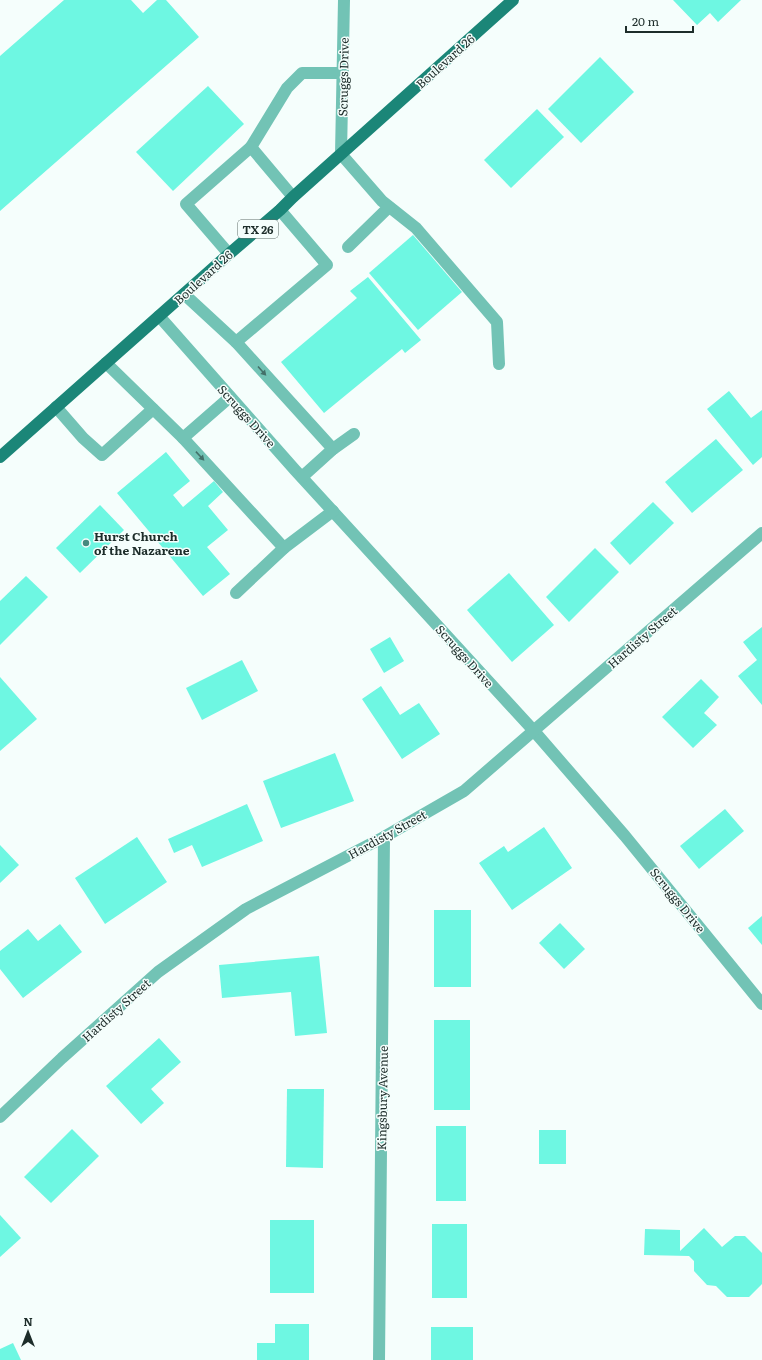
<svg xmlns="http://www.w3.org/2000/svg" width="762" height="1360" viewBox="0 0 762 1360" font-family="Literata,serif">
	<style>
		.building { fill: #6ef7e2 }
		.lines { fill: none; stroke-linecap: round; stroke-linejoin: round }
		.minor { stroke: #72c3b5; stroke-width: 12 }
		.major { stroke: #1b8678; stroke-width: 12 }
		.oneway { fill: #437069 }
		.poi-dot { fill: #468a7f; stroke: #f5fefc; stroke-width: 1.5 }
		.labels { text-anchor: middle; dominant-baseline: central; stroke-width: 3; stroke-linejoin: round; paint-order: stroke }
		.shield { fill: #f5fefc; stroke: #5e6c69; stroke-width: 1 }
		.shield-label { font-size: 11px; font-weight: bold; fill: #1d2d2a }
		.street-label { font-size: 12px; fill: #1d2d2a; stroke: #f5fefc }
		.poi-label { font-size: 12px; font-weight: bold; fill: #1d2d2a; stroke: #f5fefc; text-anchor: start }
	</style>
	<rect width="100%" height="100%" fill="#f5fefc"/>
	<g class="building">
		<path d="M64,0H131L143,13L157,0H166L199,37L0,211V56Z"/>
		<path d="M673,0H741L718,22L710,13L697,25Z"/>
		<path d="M600,57L634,92L581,143L548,109Z"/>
		<path d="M208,86L244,124L173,191L136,152Z"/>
		<path d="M537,109L564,137L511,188L484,160Z"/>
		<path d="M413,235L462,292L418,330L369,273Z"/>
		<path d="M368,277L421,340L405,353L402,349L324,413L281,362L357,298L350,291Z"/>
		<path d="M729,391L751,418L762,410V457L753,465L707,409Z"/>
		<path d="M716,439L743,470L692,513L665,482Z"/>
		<path d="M166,452L190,481L173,495L183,507L214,481L223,492L208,506L228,530L207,547L230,574L203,596L117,493Z"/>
		<path d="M653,502L674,523L630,565L610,543Z"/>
		<path d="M100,505L124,530L80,573L56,548Z"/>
		<path d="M595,548L619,572L569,622L546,597Z"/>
		<path d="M509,573L554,625L512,662L467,610Z"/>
		<path d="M26,576L48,597L0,645V601Z"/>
		<path d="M762,627V705L738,676L757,660L743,642Z"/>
		<path d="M390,637L404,661L384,673L370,649Z"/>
		<path d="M242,660L258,691L202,720L186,688Z"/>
		<path d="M0,677L37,719L0,751Z"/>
		<path d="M701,679L719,697L704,713L717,725L693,748L662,717Z"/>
		<path d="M381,686L400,715L419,703L440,734L402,759L362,699Z"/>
		<path d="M335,753L354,801L281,828L263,781Z"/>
		<path d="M247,804L263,841L202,867L192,845L174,853L168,839Z"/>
		<path d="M725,809L744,831L699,869L680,846Z"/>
		<path d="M544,827L572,868L512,910L479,863L504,846L508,852Z"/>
		<path d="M137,837L167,882L105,924L75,878Z"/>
		<path d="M0,845L19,865L0,883Z"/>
		<rect x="434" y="910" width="37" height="77"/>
		<path d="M762,916V945L748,928Z"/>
		<path d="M560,923L585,949L564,969L539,943Z"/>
		<path d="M60,924L82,952L23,998L0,969V951L28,929L38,941Z"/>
		<path d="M319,956L327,1033L295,1036L291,992L222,998L219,965Z"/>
		<rect x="434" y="1020" width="36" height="90"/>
		<path d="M159,1038L181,1062L151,1089L164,1103L141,1124L106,1086Z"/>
		<path d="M287,1089H324L323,1168L286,1167Z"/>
		<rect x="436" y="1126" width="30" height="75"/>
		<path d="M72,1129L99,1156L51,1203L24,1177Z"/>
		<rect x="539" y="1130" width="27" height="34"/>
		<path d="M0,1215L21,1238L0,1257Z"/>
		<rect x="270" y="1220" width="44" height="73"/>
		<rect x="432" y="1224" width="35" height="74"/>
		<path d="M704,1228L722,1247L735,1236H745L762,1253V1284L749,1297H727L716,1286L707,1285L694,1271V1261L689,1256L644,1255L645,1229L680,1230V1251Z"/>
		<path d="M275,1324H309V1360H257V1343H275Z"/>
		<rect x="431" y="1327" width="42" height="33"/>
		<path d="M13,1343L21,1360H0V1349Z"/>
	</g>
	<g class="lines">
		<g class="minor">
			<path d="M344,0L341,154L382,201L416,228L497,322L499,364"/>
			<path d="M251,147L287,88L302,73H343"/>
			<path d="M348,247L389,207"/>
			<path d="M229,254L186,204L251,147L293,197"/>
			<path d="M184,294L236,342L327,265L280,210"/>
			<path d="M159,316L295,470L534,731L625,836L762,1004"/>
			<path d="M236,342L333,449"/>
			<path d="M106,363L183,438L284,548"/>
			<path d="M56,407L83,438L102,455L153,409"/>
			<path d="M183,438L230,397"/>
			<path d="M302,477L333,449L354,434"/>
			<path d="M236,593L284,548L333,511"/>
			<path d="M0,1117L62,1058L158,972L246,909L384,837L464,791L762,533"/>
			<path d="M379,1360L384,837"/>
		</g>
		<path class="major" d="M0,457L229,254L280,210L293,197L513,0"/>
	</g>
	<defs><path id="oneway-solid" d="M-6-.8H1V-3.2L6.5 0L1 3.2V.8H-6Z"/></defs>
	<g class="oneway">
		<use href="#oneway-solid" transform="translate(262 371) rotate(48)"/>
		<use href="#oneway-solid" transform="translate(200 456) rotate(47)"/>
	</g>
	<circle class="poi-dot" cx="86" cy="543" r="4"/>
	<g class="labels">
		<rect class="shield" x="238" y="220" width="40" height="18" rx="3"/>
		<g class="shield-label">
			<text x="258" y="229">TX 26</text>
		</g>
		<g class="street-label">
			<text transform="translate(445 61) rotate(-42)">Boulevard 26</text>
			<text transform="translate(343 77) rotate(-89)">Scruggs Drive</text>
			<text transform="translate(203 277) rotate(-42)">Boulevard 26</text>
			<text transform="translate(247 416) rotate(48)">Scruggs Drive</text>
			<text transform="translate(642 637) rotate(-41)">Hardisty Street</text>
			<text transform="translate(465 656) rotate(48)">Scruggs Drive</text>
			<text transform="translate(387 834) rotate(-29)">Hardisty Street</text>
			<text transform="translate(678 900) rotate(51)">Scruggs Drive</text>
			<text transform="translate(116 1010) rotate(-42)">Hardisty Street</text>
			<text transform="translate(382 1098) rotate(-89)">Kingsbury Avenue</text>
		</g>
		<g class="poi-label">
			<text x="94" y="536">Hurst Church<tspan x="94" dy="14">of the Nazarene</tspan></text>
		</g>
	</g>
	<g transform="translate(28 1332)" stroke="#f5fefc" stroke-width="3" paint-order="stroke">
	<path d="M0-3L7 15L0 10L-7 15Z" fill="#1d2d2a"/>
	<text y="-6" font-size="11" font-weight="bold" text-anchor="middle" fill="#1d2d2a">N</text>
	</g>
	<path d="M626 26v6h67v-6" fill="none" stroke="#1d2d2a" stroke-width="2"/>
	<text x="632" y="26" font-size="12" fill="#1d2d2a" stroke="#f5fefc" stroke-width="3" paint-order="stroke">20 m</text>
</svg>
